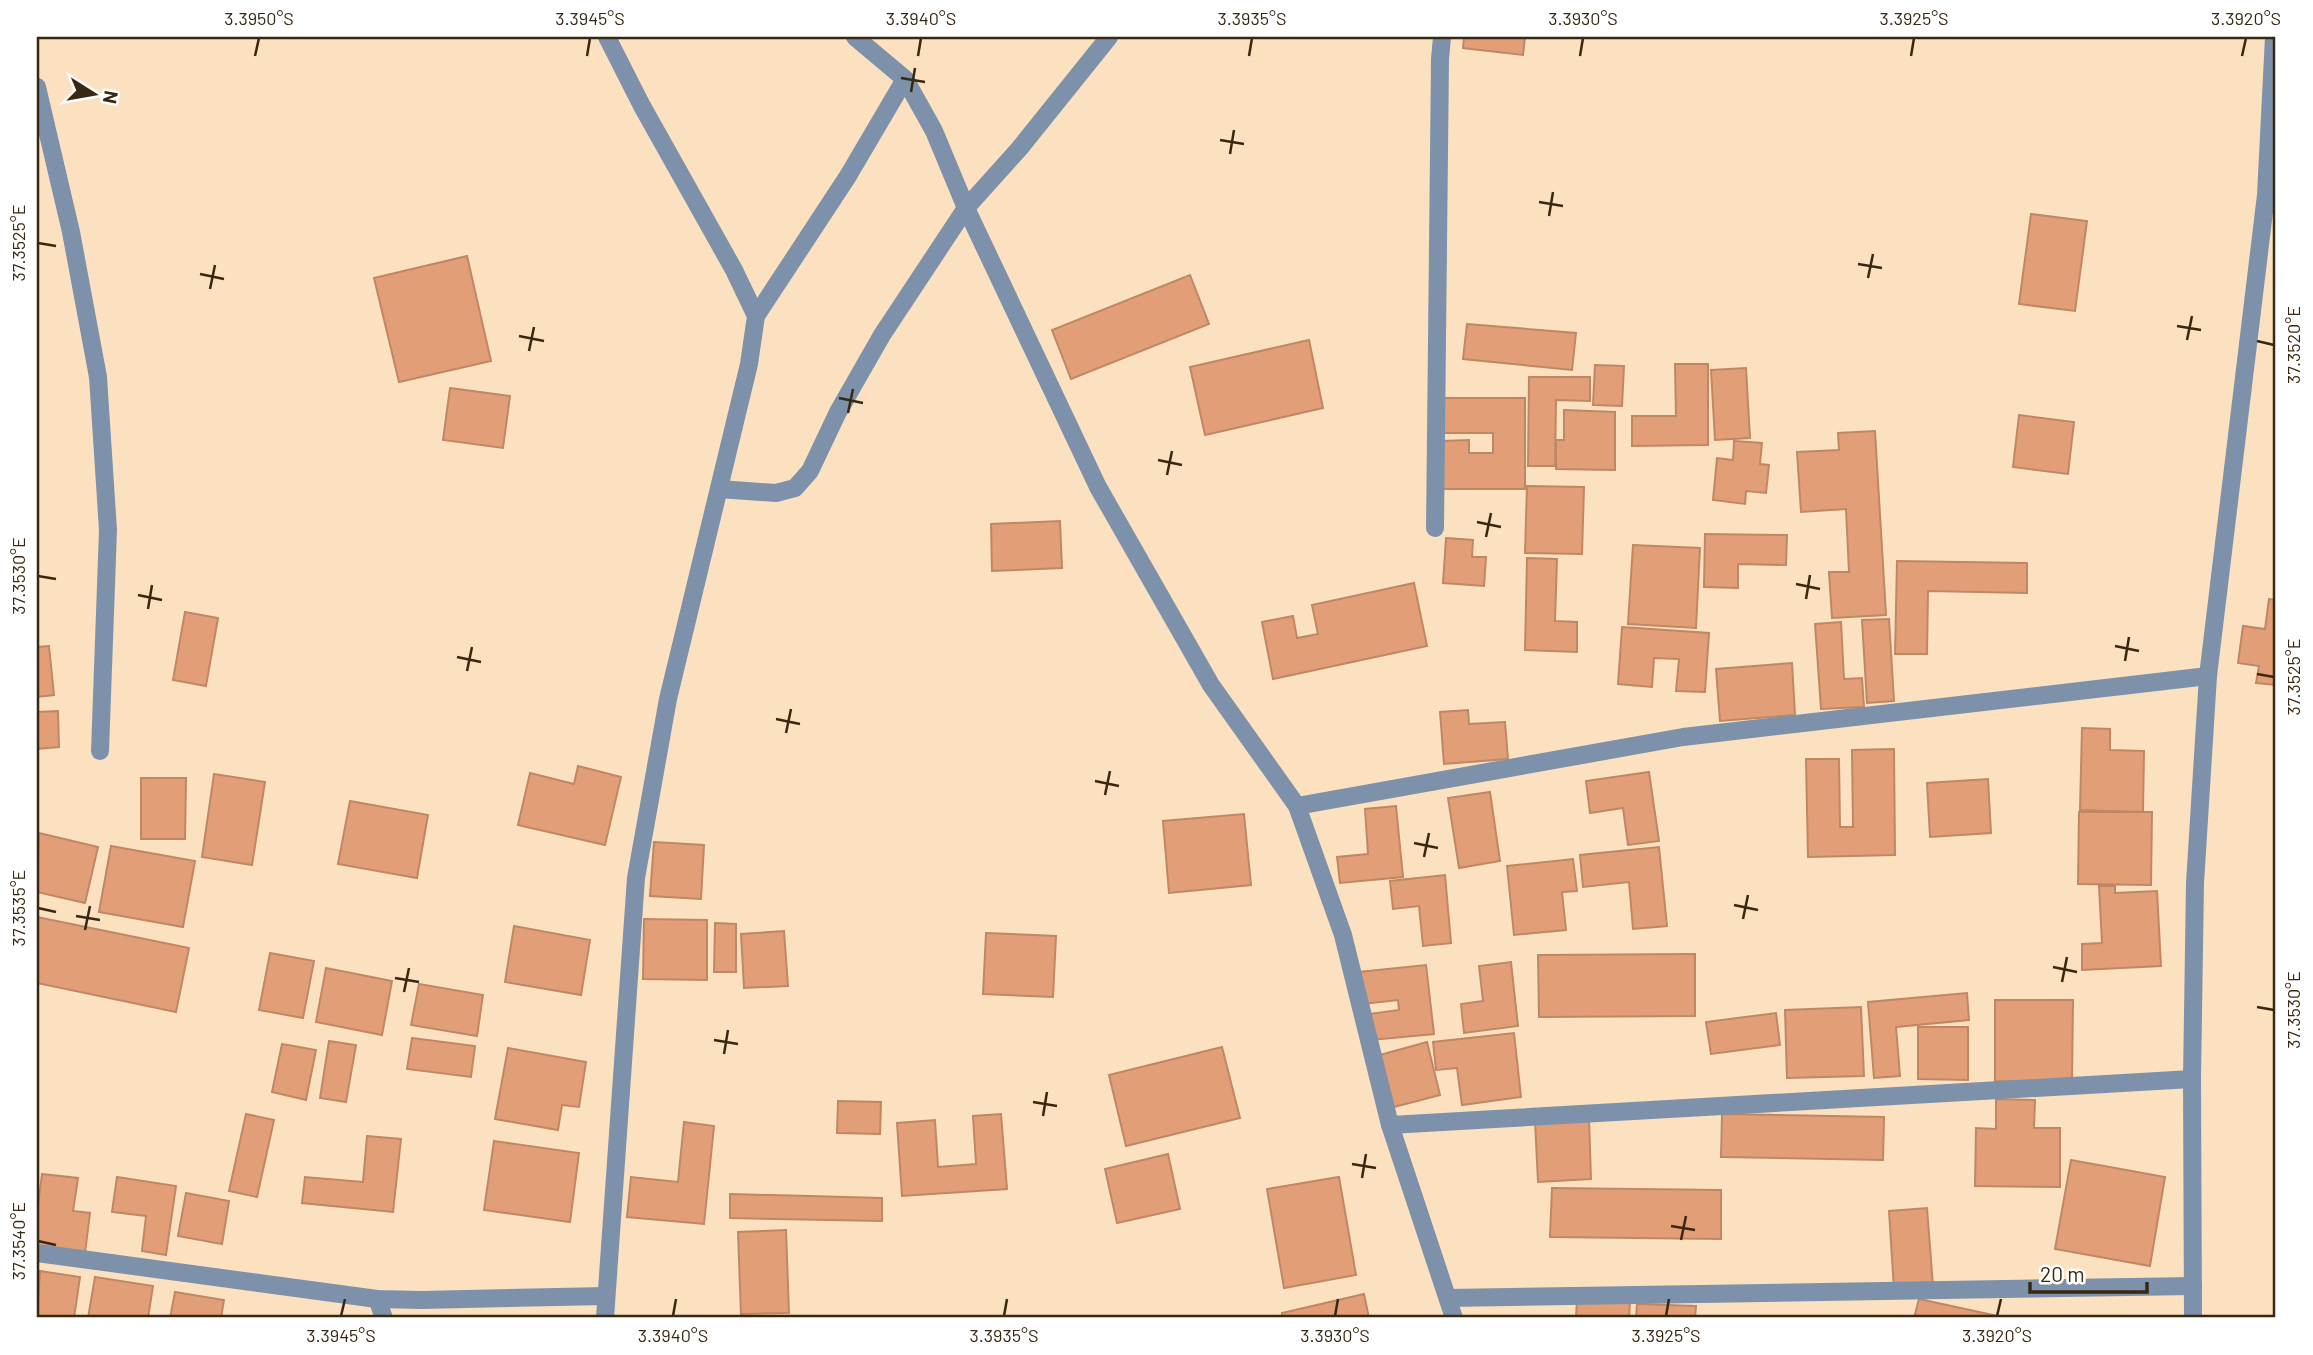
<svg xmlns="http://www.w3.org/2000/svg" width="2313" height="1355" viewBox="0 0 2313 1355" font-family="Barlow,sans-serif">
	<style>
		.building { fill: #e29f77; stroke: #c08764; stroke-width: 2 }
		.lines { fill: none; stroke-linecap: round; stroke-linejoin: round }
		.minor { stroke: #7d92aa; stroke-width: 18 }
		.ticks { fill: none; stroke: #382812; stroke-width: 2.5 }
		.neatline { fill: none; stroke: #382812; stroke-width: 2.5 }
		.ticks-label { font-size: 18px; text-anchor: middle; fill: #382812 }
	</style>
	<rect width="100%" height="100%" fill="#fce1c1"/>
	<g class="building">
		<path d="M1464,37H1525L1523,55L1463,48Z"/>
		<path d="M2031,214L2087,221L2075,311L2019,304Z"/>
		<path d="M467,256L491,361L399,382L374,278Z"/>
		<path d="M1190,275L1209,324L1071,379L1052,330Z"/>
		<path d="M1467,324L1576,333L1572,370L1463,359Z"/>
		<path d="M1309,340L1323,408L1205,435L1190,367Z"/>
		<path d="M1675,364H1708V445L1632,446V416H1676Z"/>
		<path d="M1595,365L1624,366L1622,406L1593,405Z"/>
		<path d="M1746,368L1750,438L1715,440L1711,370Z"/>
		<path d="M1529,377H1590V401L1556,400L1555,466H1528Z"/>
		<path d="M450,388L510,396L503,448L443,440Z"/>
		<path d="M1443,398H1525V489H1442V441L1469,440V453H1493V433H1442Z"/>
		<path d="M1564,410L1615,412V470L1556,469V440H1564Z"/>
		<path d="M2019,415L2074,422L2068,474L2013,467Z"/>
		<path d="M1875,431L1886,615L1832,618L1829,572H1849L1846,509L1801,512L1797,452L1839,450L1838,433Z"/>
		<path d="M1734,441L1762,443L1760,464L1769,465L1766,493L1746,491L1745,504L1713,500L1717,458L1733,460Z"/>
		<path d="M1527,486L1584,487L1582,554L1525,553Z"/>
		<path d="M1060,521L1062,568L992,571L991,524Z"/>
		<path d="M1705,534L1787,535L1786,565L1738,564V588L1704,587Z"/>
		<path d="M1446,538L1473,540L1472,557H1486L1484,586L1443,583Z"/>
		<path d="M1633,545L1700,548L1696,628L1628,624Z"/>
		<path d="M1527,558L1557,559L1555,621L1577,622V652L1525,650Z"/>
		<path d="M1897,561L2027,563V593L1928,591L1927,654H1895Z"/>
		<path d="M1414,583L1427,646L1273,679L1262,622L1293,616L1297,638L1318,634L1312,605Z"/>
		<path d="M2269,599L2276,600V685L2256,683L2259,666L2238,663L2243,626L2265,629Z"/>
		<path d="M185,612L218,618L206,686L173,680Z"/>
		<path d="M1889,619L1894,701L1867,703L1862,620Z"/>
		<path d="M1841,622L1844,679L1862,678L1864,707L1821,709L1815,624Z"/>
		<path d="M1622,627L1709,633L1705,692L1676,691L1679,659L1654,658L1652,687L1618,684Z"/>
		<path d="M49,646L54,695L37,697V647Z"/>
		<path d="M1792,663L1795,715L1720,721L1716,669Z"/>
		<path d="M1468,710L1469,724L1505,722L1508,759L1444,764L1440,712Z"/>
		<path d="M58,711L59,747L37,749V712Z"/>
		<path d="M2082,728L2110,729V750L2144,751L2143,812L2080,810Z"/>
		<path d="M1894,749L1895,855L1808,857L1806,759H1839L1840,827H1853L1852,750Z"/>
		<path d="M578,766L621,777L605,845L518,825L530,773L574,784Z"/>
		<path d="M1649,772L1659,841L1628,845L1623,808L1590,813L1586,781Z"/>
		<path d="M214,774L265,782L252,865L202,857Z"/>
		<path d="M141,778H186L185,839H141Z"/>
		<path d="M1988,779L1991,833L1930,837L1927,783Z"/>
		<path d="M1490,792L1500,861L1459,868L1448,798Z"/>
		<path d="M350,801L428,815L417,878L338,864Z"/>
		<path d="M1396,806L1403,877L1340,883L1337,857L1368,854L1365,809Z"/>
		<path d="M2079,812H2152L2151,885L2078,884Z"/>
		<path d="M1244,814L1251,885L1169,893L1163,821Z"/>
		<path d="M39,833L98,847L85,903L37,892Z"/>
		<path d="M654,842L704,845L701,899L650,896Z"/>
		<path d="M111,846L195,861L183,927L99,912Z"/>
		<path d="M1659,847L1667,926L1633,929L1629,882L1583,887L1580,855Z"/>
		<path d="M1573,859L1577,891L1562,892L1566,930L1514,935L1507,866Z"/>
		<path d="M1445,875L1451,943L1423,946L1419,906L1393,909L1390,881Z"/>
		<path d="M2099,886H2115V893L2157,891L2161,966L2082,970V944L2102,943Z"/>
		<path d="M37,917L189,948L176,1012L37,983Z"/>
		<path d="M644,919L707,920V980L643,979Z"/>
		<path d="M715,923L736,924V972H714Z"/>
		<path d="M514,926L590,940L581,995L505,982Z"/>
		<path d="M784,931L788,986L744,988L741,934Z"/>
		<path d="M986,933L1056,936L1053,997L983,994Z"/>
		<path d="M270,953L314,961L303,1018L259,1010Z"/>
		<path d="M1695,954V1016L1539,1017L1538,955Z"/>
		<path d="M1511,962L1518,1026L1464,1033L1461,1004L1483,1001L1479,966Z"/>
		<path d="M1426,965L1434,1034L1371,1040L1369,1014L1399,1010L1398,1000L1363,1004L1359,972Z"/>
		<path d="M326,968L392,981L382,1035L316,1022Z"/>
		<path d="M419,984L483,995L477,1036L411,1025Z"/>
		<path d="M1967,993L1969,1020L1896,1027L1900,1076L1874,1078L1868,1002Z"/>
		<path d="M1995,1000H2073L2072,1082L1995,1081Z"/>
		<path d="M1861,1007L1864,1076L1787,1078L1785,1010Z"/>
		<path d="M1776,1013L1780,1045L1711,1054L1706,1022Z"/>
		<path d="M1918,1027H1968V1080L1918,1079Z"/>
		<path d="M1514,1033L1521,1097L1462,1105L1457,1068L1436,1070L1433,1042Z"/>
		<path d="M412,1038L475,1046L471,1077L407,1069Z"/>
		<path d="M329,1041L356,1045L346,1102L320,1098Z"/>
		<path d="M1427,1042L1440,1095L1394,1107L1380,1055Z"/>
		<path d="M282,1044L316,1050L306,1100L272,1092Z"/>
		<path d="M1222,1047L1240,1118L1126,1146L1109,1075Z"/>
		<path d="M508,1048L586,1062L579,1107L562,1105L558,1130L495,1119Z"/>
		<path d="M1996,1099L2035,1100L2034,1128H2060V1187L1975,1186L1976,1128L1996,1129Z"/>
		<path d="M838,1101L881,1102L880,1134L837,1133Z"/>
		<path d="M246,1114L274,1120L257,1197L229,1191Z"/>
		<path d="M1001,1114L1007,1189L902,1196L897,1123L935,1120L938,1167L976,1164L973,1116Z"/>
		<path d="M1722,1114L1884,1117L1883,1160L1721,1157Z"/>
		<path d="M1589,1119L1591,1179L1538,1182L1535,1121Z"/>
		<path d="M684,1122L714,1126L704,1224L627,1217L631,1177L678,1182Z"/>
		<path d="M367,1136L401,1139L393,1212L302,1203L305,1177L363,1182Z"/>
		<path d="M494,1141L579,1153L570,1222L484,1210Z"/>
		<path d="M1168,1154L1180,1209L1117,1223L1105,1169Z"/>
		<path d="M2071,1160L2165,1177L2150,1266L2055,1249Z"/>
		<path d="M42,1174L78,1178L73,1211L90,1213L85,1253L37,1247V1214Z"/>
		<path d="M117,1177L176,1186L166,1255L142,1251L146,1216L112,1212Z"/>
		<path d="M1339,1177L1356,1275L1284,1288L1267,1189Z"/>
		<path d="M1552,1188L1721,1190V1239L1550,1237Z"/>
		<path d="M186,1193L229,1201L222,1244L178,1236Z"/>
		<path d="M730,1194L882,1198V1221L730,1218Z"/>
		<path d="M1927,1208L1933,1286L1894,1289L1889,1211Z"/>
		<path d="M786,1230L789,1313L741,1314L738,1232Z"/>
		<path d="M40,1271L80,1277L74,1318H37Z"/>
		<path d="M95,1277L153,1286L148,1318H88Z"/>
		<path d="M175,1292L224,1300L221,1318H170Z"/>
		<path d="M1364,1294L1369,1318H1283L1282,1313Z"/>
		<path d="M1577,1299L1630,1302L1629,1318H1576Z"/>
		<path d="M1919,1299L2007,1318H1914Z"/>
		<path d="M1637,1304L1696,1306L1695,1318H1636Z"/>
	</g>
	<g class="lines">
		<g class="minor">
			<path d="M855,37L905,79L934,131L966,208L1098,487L1211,685L1297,806L1343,935L1390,1125L1454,1318"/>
			<path d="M37,87L71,232L98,377L108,530L100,751"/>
			<path d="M756,316L848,176L905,79"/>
			<path d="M719,489L776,493L795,488L810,471L838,412L882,335L966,208L1019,149L1109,37"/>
			<path d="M1435,528L1440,59L1442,37"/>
			<path d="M1297,806L1683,737L2208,676"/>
			<path d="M1390,1125L2192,1079"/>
			<path d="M37,1253L377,1299L421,1300L606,1296"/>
			<path d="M1449,1298L2193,1286"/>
			<path d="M377,1299L384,1318"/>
			<path d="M605,1318L636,878L668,699L749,364L756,316L734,270L642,106L607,37"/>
			<path d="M2193,1318L2192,1079L2195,883L2208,676L2266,195L2274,37"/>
		</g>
	</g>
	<path class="ticks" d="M255,56L259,38M587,56L590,38M918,56L921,38M1249,56L1252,38M1580,56L1583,38M1911,56L1914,38M2242,56L2246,38M901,78L925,82M911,92L915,68M1220,140L1244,144M1230,154L1234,130M1539,202L1563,206M1549,216L1553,192M38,243L56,246M1858,264L1882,268M200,274L224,279M1868,278L1873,254M210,289L215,265M2177,326L2201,330M519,336L544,341M2187,340L2192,316M2257,341L2274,345M529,351L534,327M839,398L863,403M848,413L853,389M1158,460L1182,465M1167,475L1172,451M1477,522L1501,527M1486,537L1491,513M38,576L56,579M1796,584L1820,589M138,595L162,600M1806,599L1810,575M148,609L152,585M2115,646L2139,651M457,657L481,662M2125,661L2129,637M467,671L472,647M2257,674L2274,677M776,719L800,724M786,733L791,709M1095,781L1119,786M1105,795L1110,771M1414,843L1438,848M1424,857L1429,833M1734,905L1758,910M38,908L56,912M76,916L100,920M1743,919L1748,895M85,930L90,906M2053,967L2077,972M395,978L419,982M2062,982L2067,957M404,992L409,968M2257,1007L2274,1010M714,1040L738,1044M724,1054L728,1030M1033,1102L1057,1106M1043,1116L1047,1092M1352,1164L1376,1168M1362,1178L1366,1154M1671,1226L1695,1230M1681,1240L1686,1216M38,1241L56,1245M341,1316L345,1299M673,1316L676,1299M1004,1316L1007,1299M1335,1316L1338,1299M1666,1316L1669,1299M1997,1316L2001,1299"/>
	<rect width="2313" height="1355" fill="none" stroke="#ffffff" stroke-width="77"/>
	<g transform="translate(94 94) rotate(101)" stroke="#ffffff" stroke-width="5" paint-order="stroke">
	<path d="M0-5L12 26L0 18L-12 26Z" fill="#382812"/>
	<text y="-10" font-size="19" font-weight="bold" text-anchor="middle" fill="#382812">N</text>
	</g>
	<path d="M2030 1282v10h117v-10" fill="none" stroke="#382812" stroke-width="3.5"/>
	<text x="2040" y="1282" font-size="21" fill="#382812" stroke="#ffffff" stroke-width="5" paint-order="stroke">20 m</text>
	<rect x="38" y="38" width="2236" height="1278" class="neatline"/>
	<g class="ticks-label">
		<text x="259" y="25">3.3950°S</text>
		<text x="590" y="25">3.3945°S</text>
		<text x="921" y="25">3.3940°S</text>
		<text x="1252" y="25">3.3935°S</text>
		<text x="1583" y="25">3.3930°S</text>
		<text x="1914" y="25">3.3925°S</text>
		<text x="2246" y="25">3.3920°S</text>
		<text transform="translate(19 243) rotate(-90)" y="6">37.3525°E</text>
		<text transform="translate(2294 345) rotate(-90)" y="6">37.3520°E</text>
		<text transform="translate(19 576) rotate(-90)" y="6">37.3530°E</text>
		<text transform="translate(2294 677) rotate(-90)" y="6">37.3525°E</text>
		<text transform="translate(19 908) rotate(-90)" y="6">37.3535°E</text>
		<text transform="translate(2294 1010) rotate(-90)" y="6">37.3530°E</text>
		<text transform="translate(19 1241) rotate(-90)" y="6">37.3540°E</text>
		<text x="341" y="1342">3.3945°S</text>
		<text x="673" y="1342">3.3940°S</text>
		<text x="1004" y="1342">3.3935°S</text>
		<text x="1335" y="1342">3.3930°S</text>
		<text x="1666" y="1342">3.3925°S</text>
		<text x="1997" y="1342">3.3920°S</text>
	</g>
</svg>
